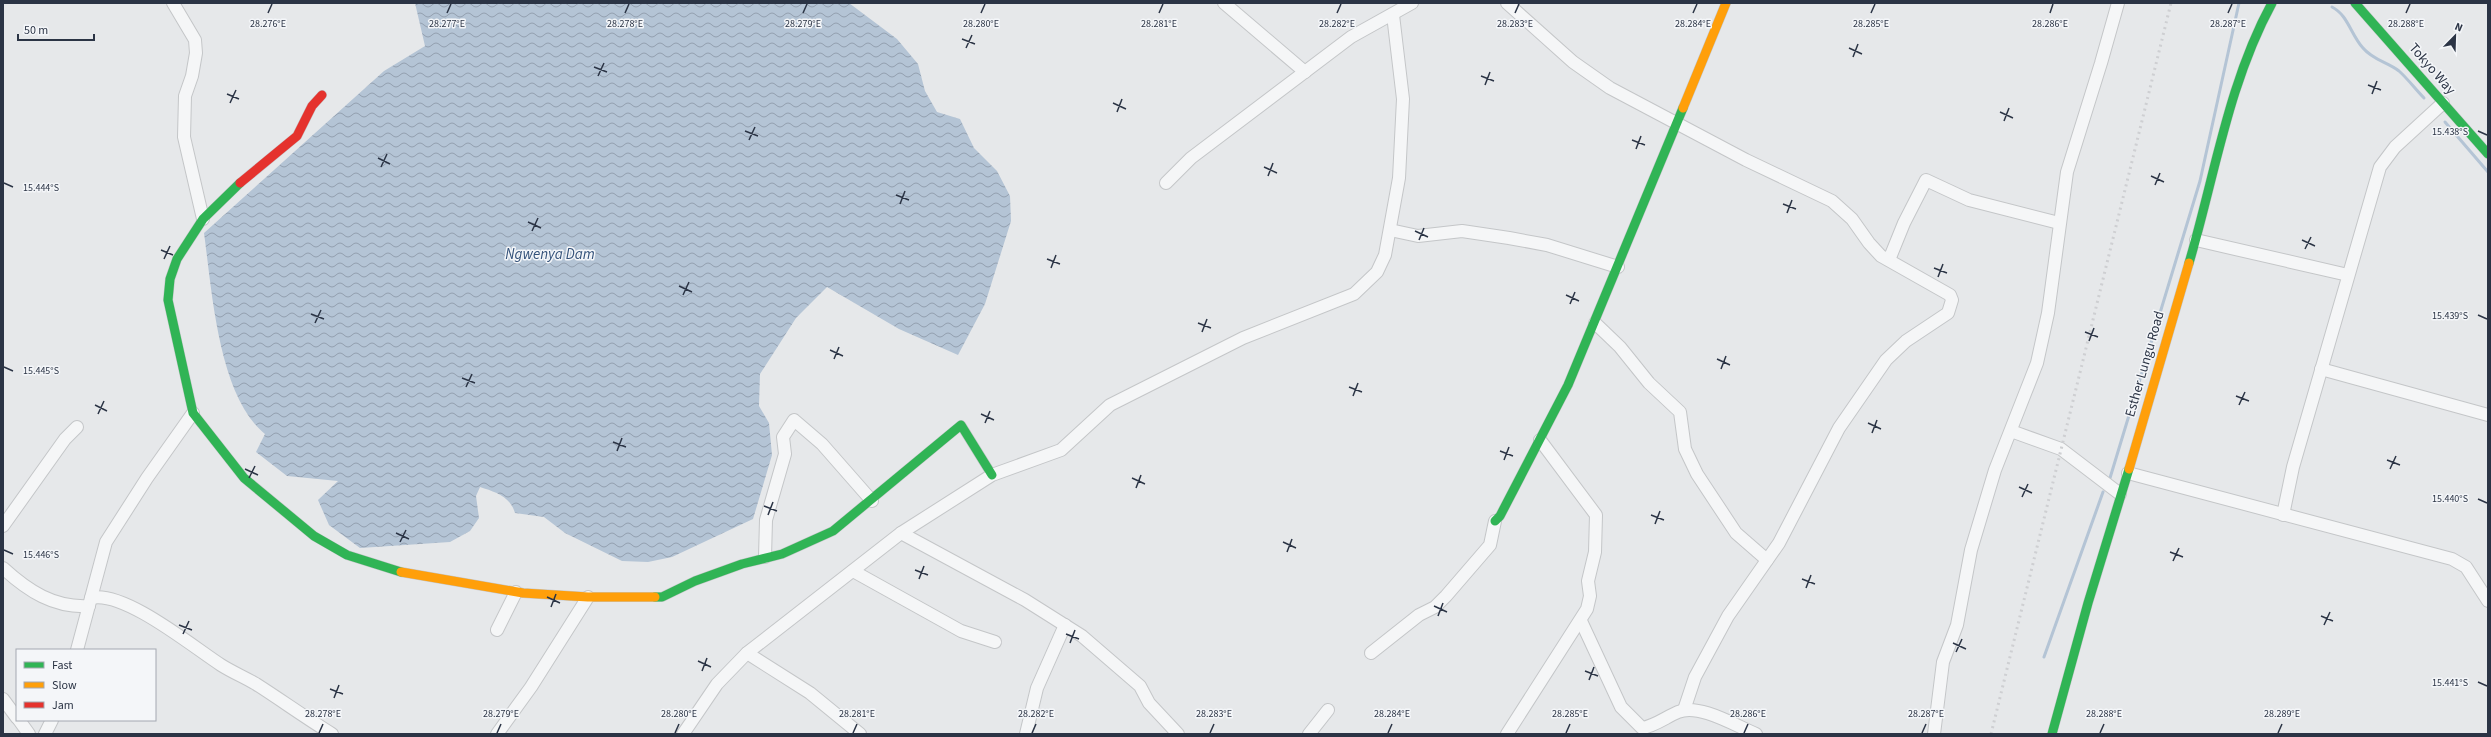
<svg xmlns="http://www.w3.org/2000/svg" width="2491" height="737" viewBox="0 0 2491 737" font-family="'Source Sans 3',sans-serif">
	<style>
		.water { fill: url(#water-waves) }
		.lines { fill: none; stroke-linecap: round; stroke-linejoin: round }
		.stream { stroke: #b4c4d5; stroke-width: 3 }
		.street-casing { stroke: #c4c6c8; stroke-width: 14 }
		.fast-casing { stroke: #c4c6c8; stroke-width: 10 }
		.slow-casing { stroke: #c4c6c8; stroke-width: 10 }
		.jam-casing { stroke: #c4c6c8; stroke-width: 10 }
		.street { stroke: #f5f6f7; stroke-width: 12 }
		.fast { stroke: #30b455; stroke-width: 9 }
		.slow { stroke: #ff9f0a; stroke-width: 9 }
		.jam { stroke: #e5322d; stroke-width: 9 }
		.rail { stroke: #cecfd2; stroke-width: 3; stroke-dasharray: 2 4; stroke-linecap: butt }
		.ticks { fill: none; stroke: #2b3445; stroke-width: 1.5 }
		.labels { text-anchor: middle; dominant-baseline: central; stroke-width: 3; stroke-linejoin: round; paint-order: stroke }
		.street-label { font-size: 14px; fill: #2b3445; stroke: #f4f6f9 }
		.water-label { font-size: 15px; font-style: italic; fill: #34527a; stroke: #f4f6f9 }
		.ticks-label { font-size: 10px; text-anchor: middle; fill: #2b3445; stroke: #f4f6f9; stroke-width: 3; stroke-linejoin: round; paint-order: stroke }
	</style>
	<defs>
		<pattern id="water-waves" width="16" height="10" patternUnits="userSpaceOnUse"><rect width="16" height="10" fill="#b4c4d5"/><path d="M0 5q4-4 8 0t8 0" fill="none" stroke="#93a0af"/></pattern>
	</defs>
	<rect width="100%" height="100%" fill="#e6e8ea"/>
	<path class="water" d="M415,3H849L897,39L918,64L925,91L937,112L960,119L974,148L997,171L1010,196L1011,221L985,304L958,355L899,329L827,287L796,318L760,374L759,406L769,423L772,455L753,519L672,557L648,562L622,561L565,533L544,517L515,513C510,496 495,492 480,487L476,496L479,518L470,531L450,542L360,548L329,525L318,500L338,481L287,476L256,452L265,434C218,396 212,290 204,233L384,71L425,46Z"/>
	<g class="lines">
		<g class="stream">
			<path d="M2332,7C2348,15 2351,35 2363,48C2373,60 2387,62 2399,71C2408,79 2416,90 2424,98"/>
			<path d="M2445,122L2488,172"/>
			<path d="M2110,478L2200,181L2239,3"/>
			<path d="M2044,657L2103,492"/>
		</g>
		<g class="street-casing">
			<g id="street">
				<path d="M173,3L195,40L196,53L192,76L185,96L184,137L203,219"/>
				<path d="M1224,3L1305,72"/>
				<path d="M1507,3L1573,62L1610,88L1746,160L1832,201L1852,219L1869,243L1881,256L1950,295L1952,300L1948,313L1906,341L1886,360L1839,428L1779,543L1728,616L1695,677L1684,710"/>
				<path d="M1166,183L1191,158L1351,37L1412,3"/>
				<path d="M1390,230L1418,236L1462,231L1509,238L1547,245L1618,267"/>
				<path d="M2196,240L2348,275"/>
				<path d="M1889,260L1904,223L1926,180L1969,200L2059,223"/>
				<path d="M1595,323L1620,347L1649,383L1680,412L1685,449L1697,474L1736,533L1767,560"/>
				<path d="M2321,369L2488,415"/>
				<path d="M2011,431L2061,449L2120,494"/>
				<path d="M2128,473L2452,559L2466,567L2488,601"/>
				<path d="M2283,515L2293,467L2380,167L2395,147L2443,103"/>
				<path d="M3,526L65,439L77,427"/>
				<path d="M901,533L1025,600L1082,636L1140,686L1149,703L1178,734"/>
				<path d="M765,557L766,520L785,454L783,437L794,420L822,444L872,501"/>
				<path d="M3,568C28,591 54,608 89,606"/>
				<path d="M853,571L961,631L995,642"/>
				<path d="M91,598C124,590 193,647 221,665C232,672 244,677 256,684C281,700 306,718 332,734"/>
				<path d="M1581,621L1621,707L1642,728C1655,726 1666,717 1678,712C1699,703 1736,726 1756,734"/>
				<path d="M497,630L516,592"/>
				<path d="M77,650L106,542L147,478L193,413"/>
				<path d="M747,653L810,693L860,734"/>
				<path d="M1371,653L1419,615L1435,607L1446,596L1490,545L1495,521"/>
				<path d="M3,699L17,718"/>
				<path d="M19,720L29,734"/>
				<path d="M45,734L52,720"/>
				<path d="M497,734L531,687L588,597"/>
				<path d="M683,734L717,684L747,653L901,533L992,475L1061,450L1110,405L1243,338L1354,294L1377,272L1385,255L1399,178L1403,99L1393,15"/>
				<path d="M1026,734L1037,688L1065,625"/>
				<path d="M1309,734L1328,710"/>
				<path d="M1507,734L1587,609L1590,596L1588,581L1595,552L1596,515L1540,440"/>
				<path d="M1934,734L1943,662L1957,625L1971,550L1995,470L2037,363L2048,313L2067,172L2101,63L2118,3"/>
			</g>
		</g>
		<g class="fast-casing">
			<g id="fast">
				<path d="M2355,3L2488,154"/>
				<path d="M240,183L203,219L177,259L170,279L168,300L193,413L244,478L314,536L347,555L401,572"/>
				<path d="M2189,263C2215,175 2228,84 2272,3"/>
				<path d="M1495,521L1500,516L1568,385L1683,108"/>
				<path d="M655,597H662L695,581L742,564L782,554L833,531L961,425L992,475"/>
				<path d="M2052,734L2088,603L2129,469"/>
			</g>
		</g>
		<g class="slow-casing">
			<g id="slow">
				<path d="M1683,108L1726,3"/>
				<path d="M2129,469L2189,263"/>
				<path d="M401,572L523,593L588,597H655"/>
			</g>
		</g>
		<g class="jam-casing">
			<path id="jam" d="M240,183L297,136L312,106L322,95"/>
		</g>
		<use href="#street" class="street"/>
		<use href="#fast" class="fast"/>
		<use href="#slow" class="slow"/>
		<use href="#jam" class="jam"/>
		<path class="rail" d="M1991,734L2171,3"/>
	</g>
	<path class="ticks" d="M268,13L272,4M447,13L451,4M625,13L629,4M803,13L807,4M981,13L985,4M1159,13L1163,4M1337,13L1341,4M1515,13L1519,4M1693,13L1697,4M1871,13L1875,4M2050,13L2053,4M2228,13L2232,4M2406,13L2410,4M962,39L975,44M966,48L972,35M1849,48L1862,54M1853,57L1858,44M594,67L607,72M598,76L604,63M1481,76L1494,81M1485,85L1490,72M2368,85L2381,90M227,94L239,99M2372,94L2377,81M230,103L236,90M1113,103L1126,109M1117,112L1122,99M2000,112L2013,118M2004,121L2009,108M745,131L758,136M2478,131L2487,135M749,140L755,127M1632,140L1645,145M1636,149L1641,136M378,158L390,164M381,167L387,154M1264,167L1277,173M1268,176L1273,163M2151,176L2164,182M4,183L13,187M2155,185L2160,173M896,195L909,200M900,204L905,191M1783,204L1796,209M1787,213L1792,200M528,222L541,228M532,231L538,218M1415,231L1428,237M1419,240L1424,228M2302,240L2315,246M2305,249L2311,237M161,250L173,255M164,259L170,246M1047,259L1060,264M1051,268L1056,255M1934,268L1947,273M1938,277L1943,264M679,286L692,292M683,295L689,282M1566,295L1579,301M1570,304L1575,292M311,314L324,319M2478,315L2487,319M315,323L321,310M1198,323L1211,328M1202,332L1207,319M2085,332L2098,337M2089,341L2094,328M830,350L843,356M834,359L839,347M1717,359L1730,365M4,367L13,371M1721,369L1726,356M462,378L475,383M466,387L472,374M1349,387L1362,392M1353,396L1358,383M2236,396L2249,401M95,405L107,411M2239,405L2245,392M98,414L104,401M981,414L994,420M985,423L990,411M1868,423L1881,429M1872,433L1877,420M613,442L626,447M617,451L622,438M1500,451L1513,456M1504,460L1509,447M2387,460L2400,465M245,469L258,475M2390,469L2396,456M249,478L255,466M1132,478L1145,484M2019,487L2032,493M1136,488L1141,475M2022,497L2028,484M2478,499L2487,503M764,506L777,511M768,515L773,502M1651,515L1664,520M1655,524L1660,511M396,533L409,539M400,542L406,530M1283,542L1296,548M4,550L13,554M1287,552L1292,539M2170,552L2183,557M2173,561L2179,548M915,570L928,575M919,579L924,566M1802,579L1815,584M1806,588L1811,575M547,597L560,603M1434,606L1447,612M551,607L556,594M1438,616L1443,603M2321,616L2333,621M179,625L192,630M2324,625L2330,612M183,634L189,621M1066,634L1079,639M1070,643L1075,630M1953,643L1966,649M1956,652L1962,639M698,661L711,667M702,671L707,658M1585,671L1598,676M1589,680L1594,667M2478,682L2487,686M330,689L343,694M334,698L339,685M319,733L323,724M497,733L501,724M675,733L679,724M853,733L857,724M1032,733L1036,724M1210,733L1214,724M1388,733L1392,724M1566,733L1570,724M1744,733L1748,724M1922,733L1926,724M2100,733L2104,724M2278,733L2282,724"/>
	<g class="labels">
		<g class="street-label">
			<text transform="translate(2432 69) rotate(49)">Tokyo Way</text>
			<text transform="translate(2145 364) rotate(-74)">Esther Lungu Road</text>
		</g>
		<g class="water-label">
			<text x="550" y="254">Ngwenya Dam</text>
		</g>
	</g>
	<g class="ticks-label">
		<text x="268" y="27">28.276°E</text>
		<text x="447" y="27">28.277°E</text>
		<text x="625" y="27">28.278°E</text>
		<text x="803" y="27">28.279°E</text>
		<text x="981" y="27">28.280°E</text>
		<text x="1159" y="27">28.281°E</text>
		<text x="1337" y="27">28.282°E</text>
		<text x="1515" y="27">28.283°E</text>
		<text x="1693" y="27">28.284°E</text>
		<text x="1871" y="27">28.285°E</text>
		<text x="2050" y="27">28.286°E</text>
		<text x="2228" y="27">28.287°E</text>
		<text x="2406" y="27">28.288°E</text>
		<text x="2450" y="135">15.438°S</text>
		<text x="41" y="191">15.444°S</text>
		<text x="2450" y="319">15.439°S</text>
		<text x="41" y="374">15.445°S</text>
		<text x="2450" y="502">15.440°S</text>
		<text x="41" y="558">15.446°S</text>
		<text x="2450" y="686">15.441°S</text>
		<text x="323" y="717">28.278°E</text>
		<text x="501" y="717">28.279°E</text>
		<text x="679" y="717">28.280°E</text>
		<text x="857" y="717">28.281°E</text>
		<text x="1036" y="717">28.282°E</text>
		<text x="1214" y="717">28.283°E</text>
		<text x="1392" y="717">28.284°E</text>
		<text x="1570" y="717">28.285°E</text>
		<text x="1748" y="717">28.286°E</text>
		<text x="1926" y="717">28.287°E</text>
		<text x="2104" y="717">28.288°E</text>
		<text x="2282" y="717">28.289°E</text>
	</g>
	<rect width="2491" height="737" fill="none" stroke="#2b3445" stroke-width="8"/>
	<rect x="16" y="649" width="140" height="72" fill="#f4f6f9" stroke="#a4a8b1"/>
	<rect x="24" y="662" width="20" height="6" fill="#30b455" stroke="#a4a8b1"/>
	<text x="52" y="669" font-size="12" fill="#2b3445">Fast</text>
	<rect x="24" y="682" width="20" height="6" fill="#ff9f0a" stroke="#a4a8b1"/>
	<text x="52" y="689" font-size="12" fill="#2b3445">Slow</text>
	<rect x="24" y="702" width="20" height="6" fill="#e5322d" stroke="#a4a8b1"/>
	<text x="52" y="709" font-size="12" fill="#2b3445">Jam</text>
	<g transform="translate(2455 36) rotate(23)" stroke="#f4f6f9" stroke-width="3" paint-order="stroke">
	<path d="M0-3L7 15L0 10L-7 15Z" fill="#2b3445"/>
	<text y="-6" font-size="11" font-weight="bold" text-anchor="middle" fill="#2b3445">N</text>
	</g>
	<path d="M18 34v6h76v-6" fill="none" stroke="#2b3445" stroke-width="2"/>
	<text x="24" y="34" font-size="12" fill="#2b3445" stroke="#f4f6f9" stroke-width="3" paint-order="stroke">50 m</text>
</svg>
